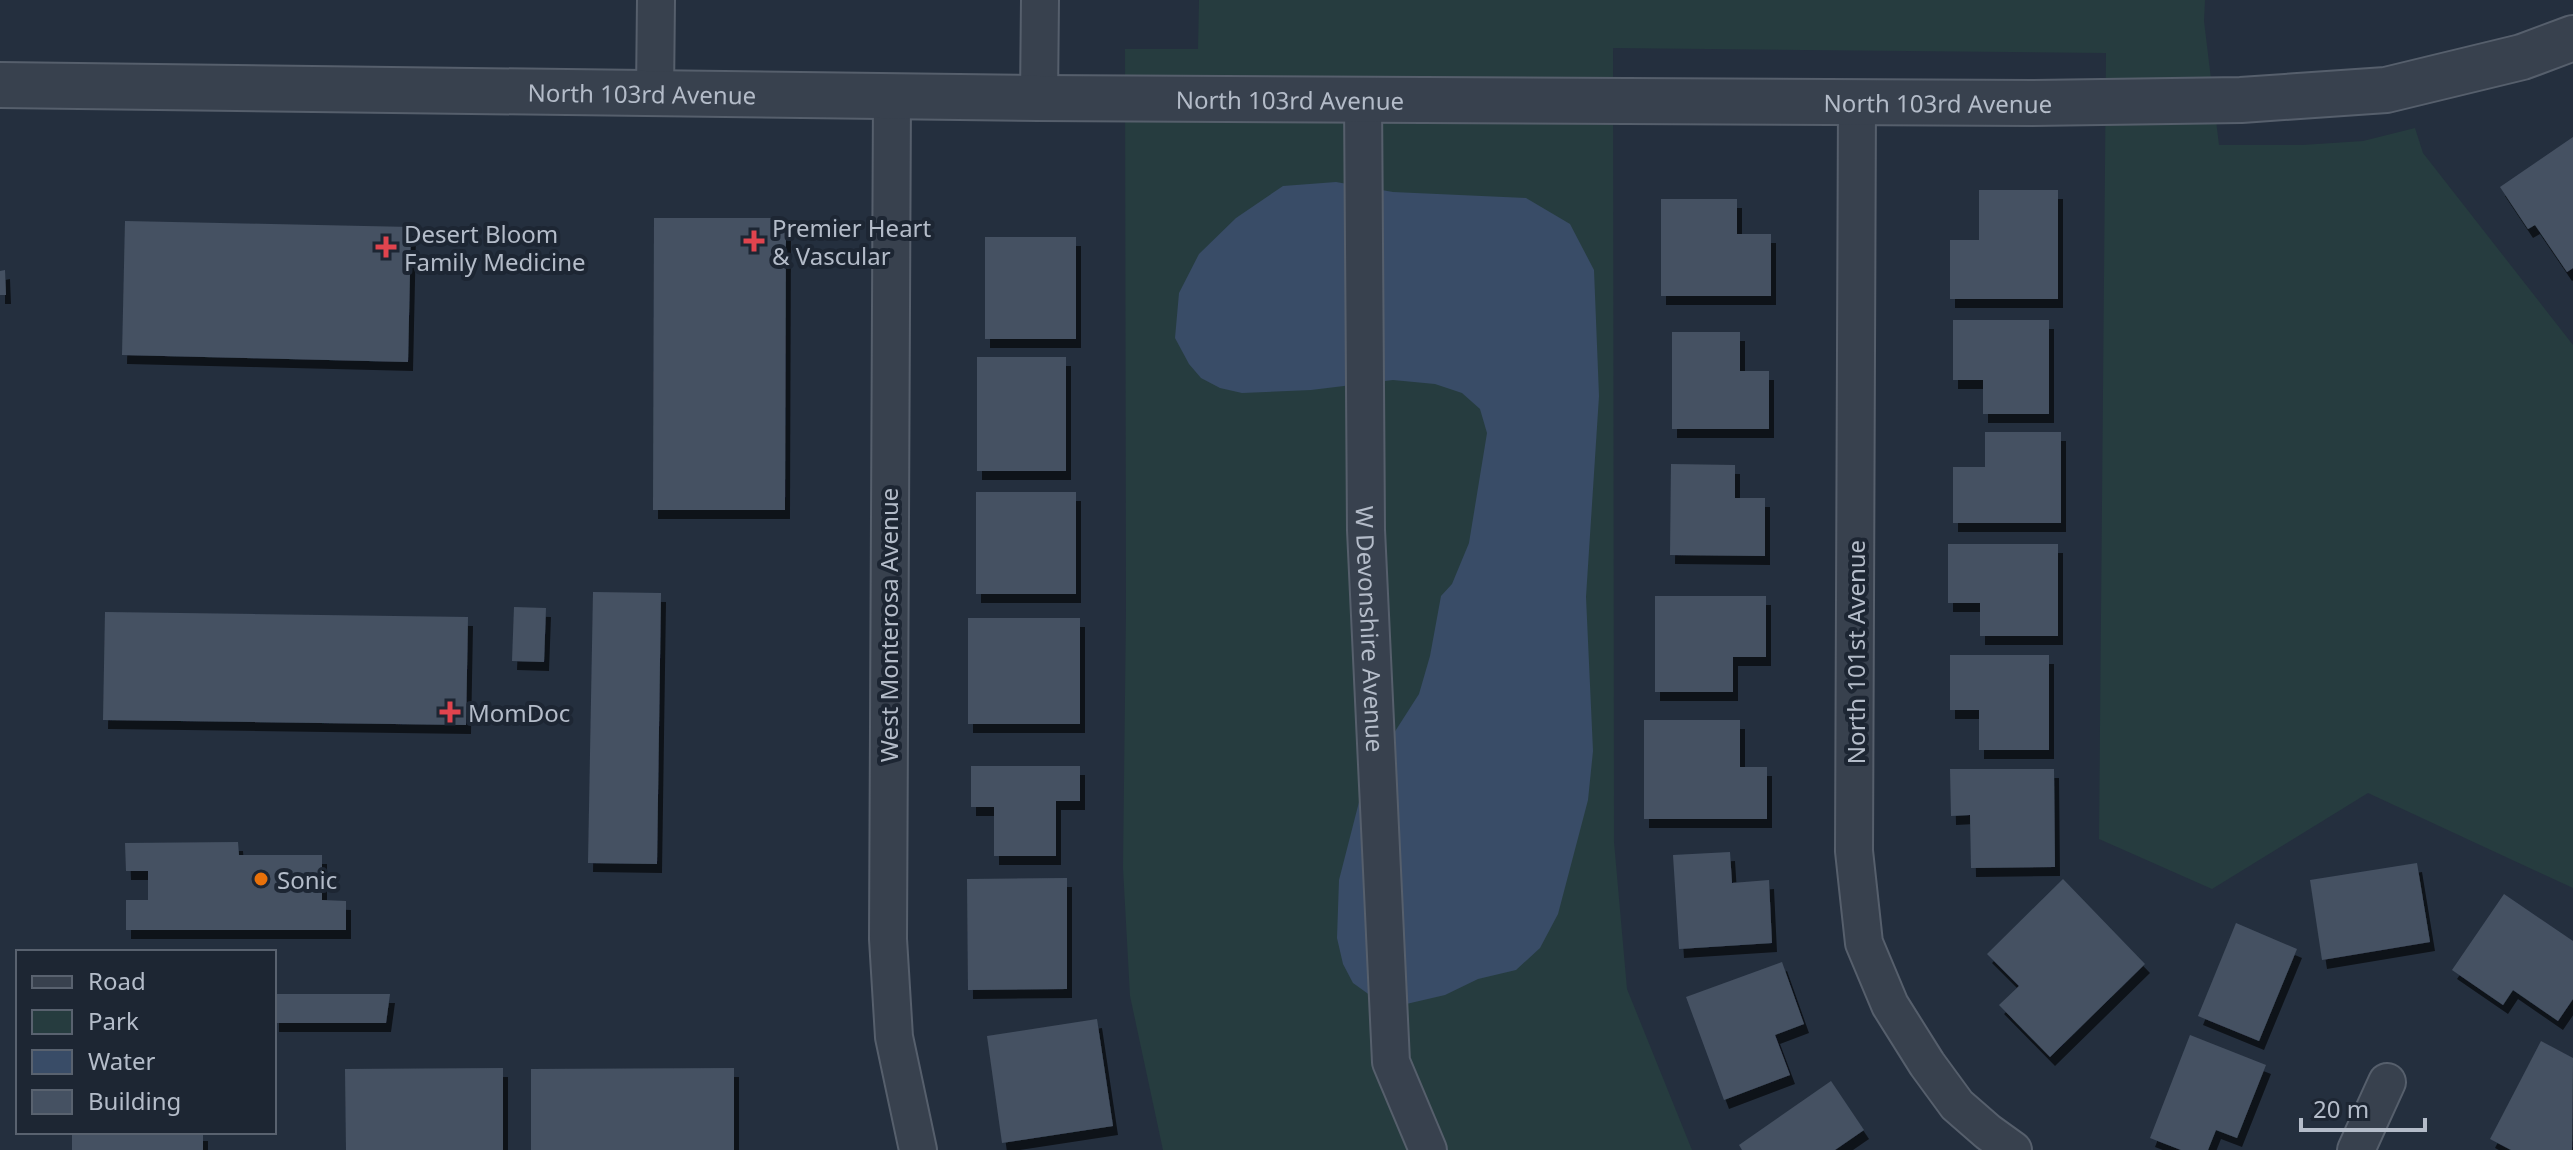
<svg xmlns="http://www.w3.org/2000/svg" width="2573" height="1150" viewBox="0 0 2573 1150" font-family="'Noto Sans',sans-serif">
	<style>
		.green { fill: #263c3f }
		.water { fill: #394c67 }
		.building { fill: #455162; filter: url(#shadow) }
		.lines { fill: none; stroke-linecap: round; stroke-linejoin: round }
		.minor-casing { stroke: #565f6c; stroke-width: 40 }
		.tertiary-casing { stroke: #565f6c; stroke-width: 48 }
		.minor { stroke: #38414e; stroke-width: 36 }
		.tertiary { stroke: #38414e; stroke-width: 44 }
		.health-dot { fill: #e0444e; stroke: #1d2633; stroke-width: 3 }
		.food-dot { fill: #e8710a; stroke: #1d2633; stroke-width: 3 }
		.labels { text-anchor: middle; dominant-baseline: central; stroke-width: 8; stroke-linejoin: round; paint-order: stroke }
		.street-label { font-size: 24px; fill: #b4bcc9; stroke: #1d2633 }
		.poi-label { font-size: 24px; fill: #b4bcc9; stroke: #1d2633; text-anchor: start }
	</style>
	<defs>
		<filter id="shadow"><feDropShadow dx="5" dy="9" stdDeviation="0" flood-color="#0009"/></filter>
	</defs>
	<rect width="100%" height="100%" fill="#242f3e"/>
	<path class="green" d="M1199,0H2205L2204,21L2219,145H2302L2363,141L2415,128L2423,153L2573,345V888L2368,793L2212,889L2099,839L2106,53L1613,48L1614,842L1627,989L1692,1150H1163L1130,996L1123,868L1126,611L1125,49H1198Z"/>
	<path class="water" d="M1336,182L1393,192L1526,198L1570,224L1594,270L1599,396L1586,597L1593,751L1588,800L1558,914L1540,948L1516,970L1478,979L1445,995L1402,1005L1378,1001L1353,983L1343,964L1337,938L1339,880L1359,802L1378,758L1419,694L1430,656L1441,596L1452,584L1469,543L1487,433L1480,409L1462,393L1435,384L1393,380L1311,390L1242,393L1220,388L1201,378L1189,364L1175,338L1179,293L1199,254L1236,218L1283,186Z"/>
	<g class="building">
		<path d="M2573,137V268L2567,272L2535,225L2528,229L2500,187Z"/>
		<path d="M1979,190H2058V299H1950V240H1979Z"/>
		<path d="M1661,199H1737V234H1771V296H1661Z"/>
		<path d="M654,218H786L785,510H653Z"/>
		<path d="M125,221L411,227L408,362L122,355Z"/>
		<rect x="985" y="237" width="91" height="102"/>
		<path d="M5,270L6,295H0V271Z"/>
		<path d="M1953,320H2049V414H1983V380H1953Z"/>
		<path d="M1672,332H1740V371H1769V429H1672Z"/>
		<rect x="977" y="357" width="89" height="114"/>
		<path d="M1985,432H2061V523H1953V467H1985Z"/>
		<path d="M1671,464L1735,465V498H1765V556L1670,555Z"/>
		<rect x="976" y="492" width="100" height="102"/>
		<path d="M1948,544H2058V636H1980V603H1948Z"/>
		<path d="M593,592L661,593L657,864L588,863Z"/>
		<path d="M1655,596H1766V657H1733V692H1655Z"/>
		<path d="M514,607L546,608L544,662L512,661Z"/>
		<path d="M105,612L468,617L466,725L103,720Z"/>
		<rect x="968" y="618" width="112" height="106"/>
		<path d="M1950,655H2049V750H1979V710H1950Z"/>
		<path d="M1644,720H1740V767H1767V819H1644Z"/>
		<path d="M971,766H1080V801H1056V856H994V807H971Z"/>
		<path d="M1950,769H2054L2055,867L1971,868L1970,815L1951,816Z"/>
		<path d="M238,842L239,855H322V900L346,901V930H126V900H148V871H126L125,843Z"/>
		<path d="M1730,852L1732,883L1769,880L1772,943L1679,949L1673,855Z"/>
		<path d="M2417,863L2430,942L2322,960L2310,880Z"/>
		<path d="M1067,878V989L968,990L967,879Z"/>
		<path d="M2063,879L2145,964L2050,1057L1999,1005L2019,986L1987,954Z"/>
		<path d="M2504,894L2573,941V999L2558,1021L2513,990L2503,1005L2452,970Z"/>
		<path d="M2236,923L2297,949L2259,1041L2198,1016Z"/>
		<path d="M1782,962L1804,1024L1775,1035L1790,1075L1724,1100L1686,997Z"/>
		<path d="M274,994H390L386,1023H274Z"/>
		<path d="M1097,1019L1113,1126L1002,1143L987,1036Z"/>
		<path d="M2190,1035L2266,1065L2237,1138L2216,1130L2208,1150H2181L2150,1138Z"/>
		<path d="M2541,1041L2573,1058L2572,1150H2511L2490,1139Z"/>
		<path d="M503,1068V1150H346L345,1069Z"/>
		<path d="M734,1068V1150H531V1069Z"/>
		<path d="M1831,1081L1864,1130L1835,1150H1742L1739,1145Z"/>
		<rect x="72" y="1132" width="131" height="18"/>
	</g>
	<g class="lines">
		<g class="minor-casing">
			<g id="minor">
				<path d="M655,93L656,0"/>
				<path d="M892,96L888,939L894,1037L918,1150"/>
				<path d="M1039,98L1040,0"/>
				<path id="s1" d="M1363,99L1366,530L1391,1062L1428,1150"/>
				<path d="M1857,102L1854,851L1864,943L1890,1005L1927,1064L1957,1105L1988,1132L2013,1150"/>
				<path d="M2356,1150L2387,1082"/>
			</g>
		</g>
		<g class="tertiary-casing">
			<g id="tertiary">
				<path id="s2" d="M0,85L1039,98L2033,103L2241,100L2386,90L2522,57L2573,38"/>
			</g>
		</g>
		<use href="#minor" class="minor"/>
		<use href="#tertiary" class="tertiary"/>
	</g>
	<g class="health-dot">
		<path d="M750 229h8v8h8v8h-8v8h-8v-8h-8v-8h8z"/>
		<path d="M382 235h8v8h8v8h-8v8h-8v-8h-8v-8h8z"/>
		<path d="M446 700h8v8h8v8h-8v8h-8v-8h-8v-8h8z"/>
	</g>
	<circle class="food-dot" cx="261" cy="879" r="8"/>
	<g class="labels">
		<g class="street-label">
			<text stroke="none"><textPath href="#s2" startOffset="642">North 103rd Avenue</textPath></text>
			<text stroke="none"><textPath href="#s2" startOffset="1290">North 103rd Avenue</textPath></text>
			<text stroke="none"><textPath href="#s2" startOffset="1938">North 103rd Avenue</textPath></text>
			<text transform="translate(888 625) rotate(-90)">West Monterosa Avenue</text>
			<text stroke="none"><textPath href="#s1" startOffset="530">W Devonshire Avenue</textPath></text>
			<text transform="translate(1855 652) rotate(-90)">North 101st Avenue</text>
		</g>
		<g class="poi-label">
			<text x="772" y="227">Premier Heart<tspan x="772" dy="28">&amp; Vascular</tspan></text>
			<text x="404" y="233">Desert Bloom<tspan x="404" dy="28">Family Medicine</tspan></text>
			<text x="468" y="712">MomDoc</text>
			<text x="277" y="879">Sonic</text>
		</g>
	</g>
	<rect x="16" y="950" width="260" height="184" fill="#1d2633" stroke="#59626f" stroke-width="2"/>
	<rect x="32" y="976" width="40" height="12" fill="#38414e" stroke="#59626f" stroke-width="2"/>
	<text x="88" y="990" font-size="24" fill="#b4bcc9">Road</text>
	<rect x="32" y="1010" width="40" height="24" fill="#263c3f" stroke="#59626f" stroke-width="2"/>
	<text x="88" y="1030" font-size="24" fill="#b4bcc9">Park</text>
	<rect x="32" y="1050" width="40" height="24" fill="#394c67" stroke="#59626f" stroke-width="2"/>
	<text x="88" y="1070" font-size="24" fill="#b4bcc9">Water</text>
	<rect x="32" y="1090" width="40" height="24" fill="#455162" stroke="#59626f" stroke-width="2"/>
	<text x="88" y="1110" font-size="24" fill="#b4bcc9">Building</text>
	<path d="M2301 1118v12h124v-12" fill="none" stroke="#b4bcc9" stroke-width="4"/>
	<text x="2313" y="1118" font-size="24" fill="#b4bcc9" stroke="#1d2633" stroke-width="6" paint-order="stroke">20 m</text>
</svg>
